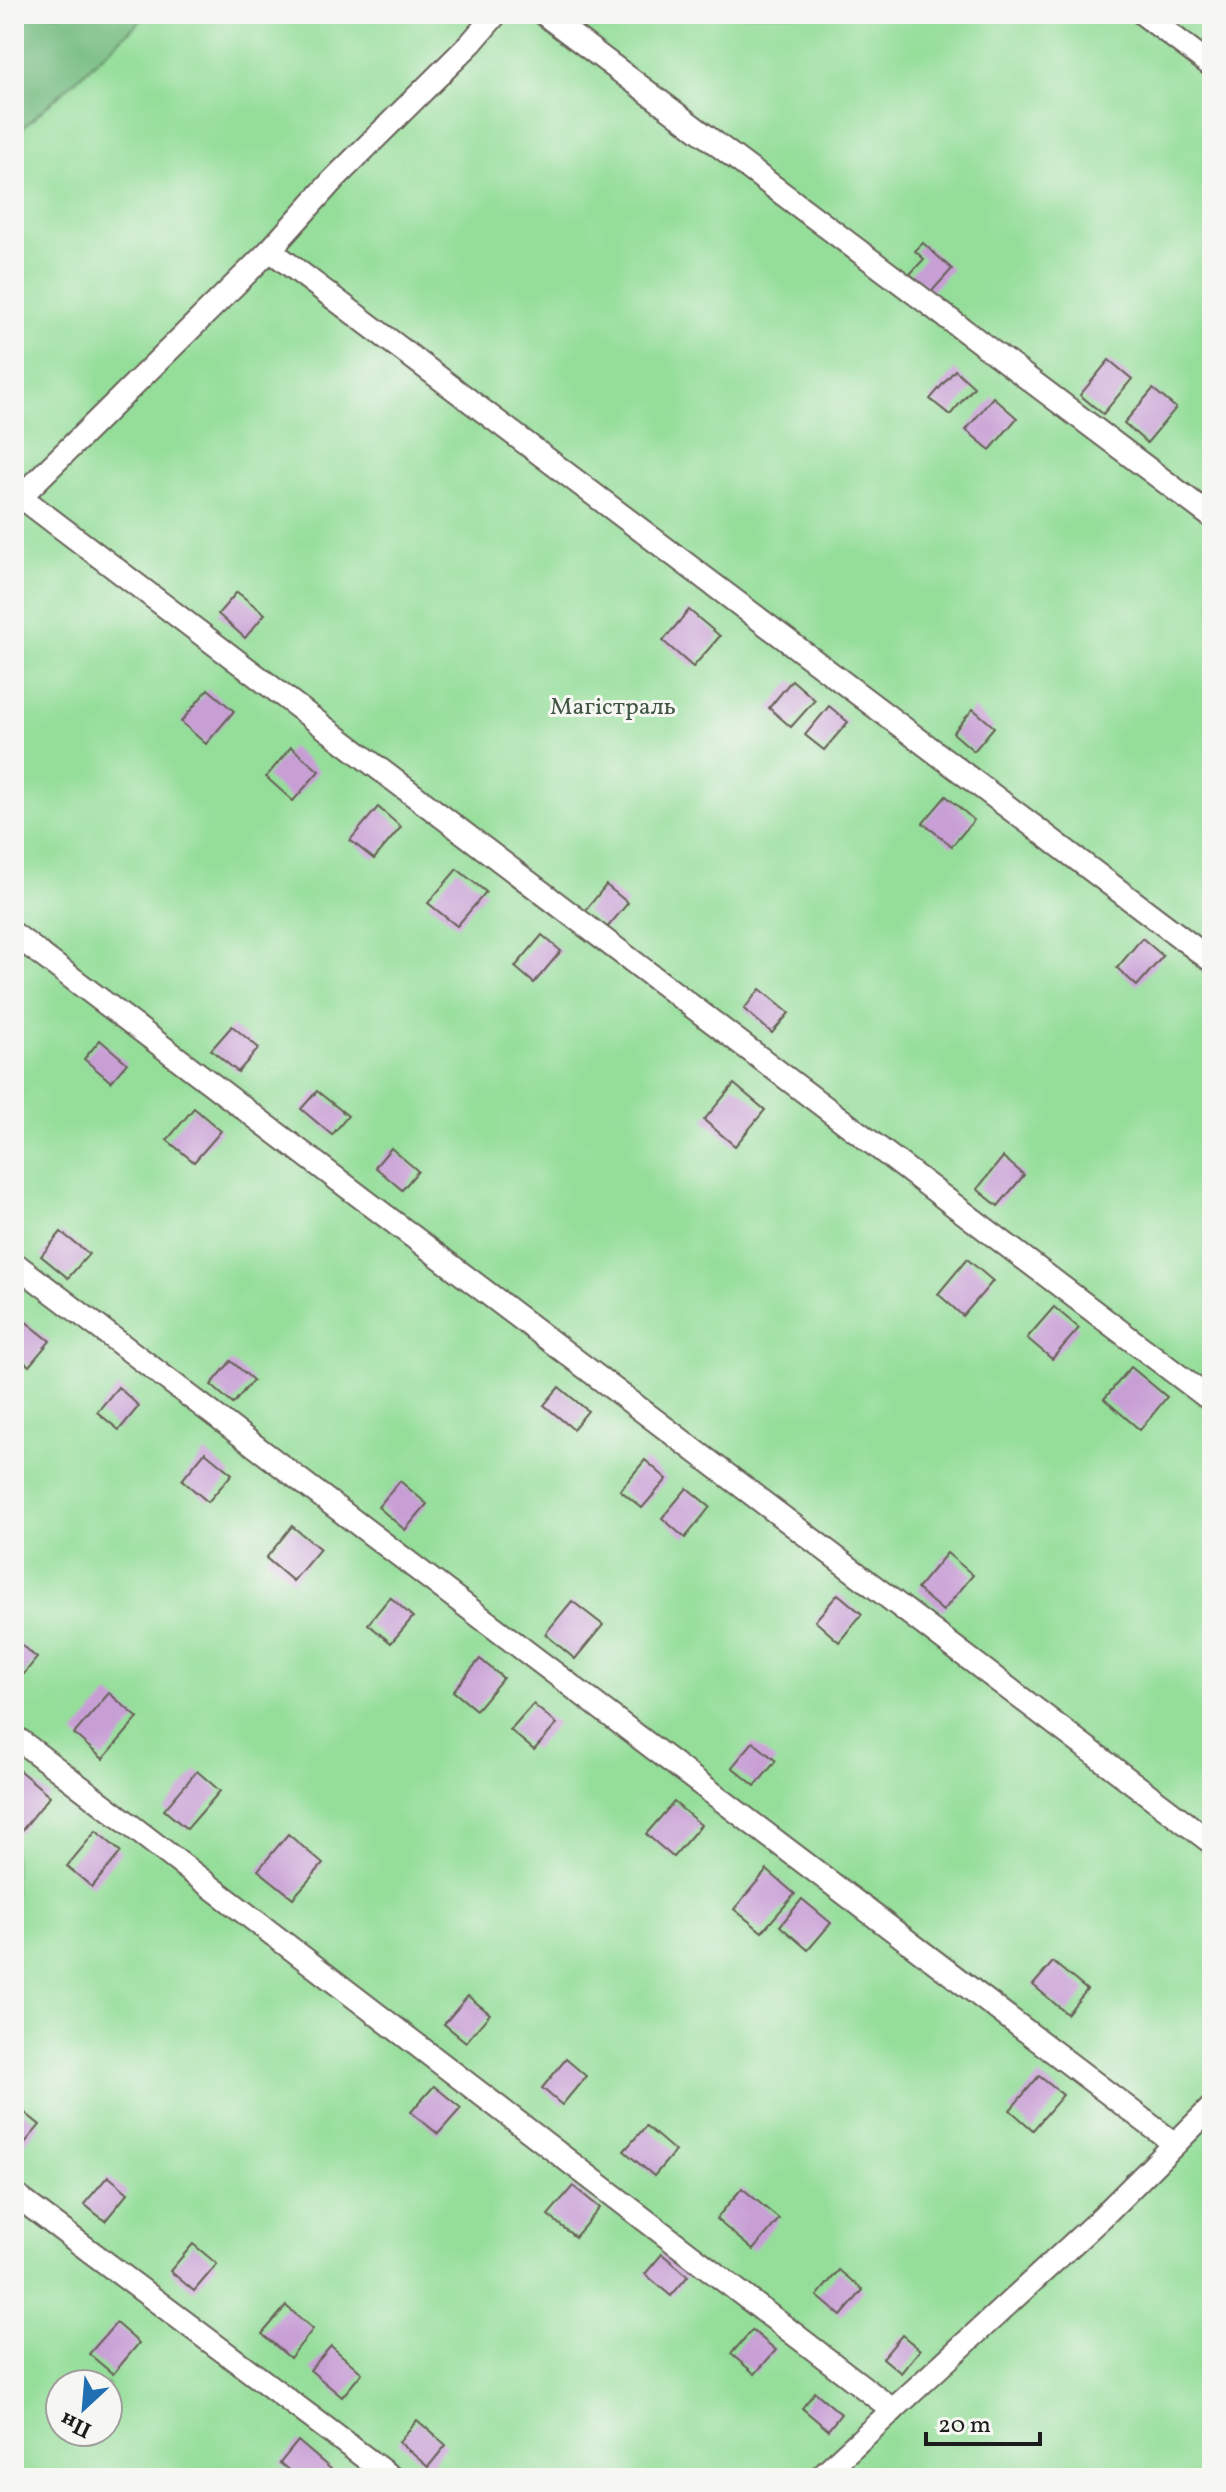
<svg xmlns="http://www.w3.org/2000/svg" width="1226" height="2492" viewBox="0 0 1226 2492" font-family="Vollkorn,serif">
	<style>
		.green { fill: #94de9a; stroke: #587d5b; stroke-width: 2; fill-rule: evenodd }
		.forest { fill: #77bd82; stroke: #4a6c4f; stroke-width: 2 }
		.building { fill: #c89fd5 }
		.lines { fill: none; stroke-linecap: round; stroke-linejoin: round }
		.lane-casing { stroke: #676158; stroke-width: 26 }
		.lane { stroke: #fff; stroke-width: 22 }
		.labels { text-anchor: middle; dominant-baseline: central; stroke-width: 6; stroke-linejoin: round; paint-order: stroke }
		.park-label { font-size: 24px; fill: #405642; stroke: #f6f6f2 }
	</style>
	<rect width="100%" height="100%" fill="#f6f6f2"/>
	<filter id="ink" filterUnits="userSpaceOnUse"><feTurbulence type="fractalNoise" baseFrequency=".0125" numOctaves="2"/><feDisplacementMap in="SourceGraphic" scale="16" xChannelSelector="R" yChannelSelector="G"/><feConvolveMatrix kernelMatrix="1 2 1 2 8 2 1 2 1" color-interpolation-filters="sRGB"/></filter>
	<filter id="wash" filterUnits="userSpaceOnUse"><feTurbulence type="fractalNoise" baseFrequency=".006" numOctaves="4" result="noise"/><feDisplacementMap in="SourceGraphic" scale="32" xChannelSelector="R" yChannelSelector="G"/><feGaussianBlur stdDeviation="1.8" result="paint"/><feColorMatrix in="noise" values="0 0 0 0 0 0 0 0 0 0 0 0 0 0 0 0 0 1.4 0 .05"/><feComposite in="paint" operator="in"/></filter>
	<g filter="url(#wash)">
		<rect width="100%" height="100%" fill="#f1e2c8"/>
		<path class="green" d="M148,14H1212V2478H14V136ZM60,2384H108V2432H60Z"/>
		<path class="forest" d="M14,14H148L14,136Z"/>
		<g id="blocks">
			<g class="building">
				<path d="M923,243L952,269L931,292L910,274L924,259L915,251Z"/>
				<path d="M1109,360L1132,379L1103,414L1080,395Z"/>
				<path d="M955,370L974,387L950,415L930,399Z"/>
				<path d="M1153,389L1176,408L1147,443L1124,423Z"/>
				<path d="M993,397L1017,418L990,450L966,430Z"/>
				<path d="M237,592L265,614L245,638L218,614Z"/>
				<path d="M689,610L720,636L693,667L663,641Z"/>
				<path d="M792,680L815,700L791,727L769,708Z"/>
				<path d="M208,689L234,711L206,744L181,722Z"/>
				<path d="M829,706L848,722L824,750L805,735Z"/>
				<path d="M973,709L994,727L974,751L953,733Z"/>
				<path d="M291,747L319,771L293,801L266,777Z"/>
				<path d="M946,796L974,820L952,846L923,823Z"/>
				<path d="M378,807L401,827L374,859L350,840Z"/>
				<path d="M457,869L486,892L457,926L428,903Z"/>
				<path d="M606,885L628,903L606,929L585,911Z"/>
				<path d="M542,935L561,951L534,983L515,967Z"/>
				<path d="M1142,938L1163,956L1137,986L1117,968Z"/>
				<path d="M760,989L789,1013L772,1033L744,1009Z"/>
				<path d="M232,1026L259,1048L238,1072L211,1050Z"/>
				<path d="M100,1040L127,1063L111,1082L84,1059Z"/>
				<path d="M734,1084L765,1110L735,1146L704,1120Z"/>
				<path d="M317,1091L348,1116L332,1135L301,1109Z"/>
				<path d="M194,1108L221,1131L194,1162L167,1140Z"/>
				<path d="M391,1148L418,1171L402,1190L375,1167Z"/>
				<path d="M1003,1157L1024,1175L998,1206L977,1189Z"/>
				<path d="M61,1232L89,1254L68,1278L41,1256Z"/>
				<path d="M967,1259L993,1281L963,1316L938,1294Z"/>
				<path d="M1054,1307L1079,1328L1052,1359L1027,1338Z"/>
				<path d="M25,1321L50,1341L29,1366L14,1353V1334Z"/>
				<path d="M231,1361L253,1380L233,1404L211,1385Z"/>
				<path d="M1131,1367L1167,1397L1140,1430L1104,1399Z"/>
				<path d="M118,1387L139,1406L119,1430L97,1412Z"/>
				<path d="M559,1387L588,1411L573,1429L544,1405Z"/>
				<path d="M205,1452L232,1474L208,1502L182,1480Z"/>
				<path d="M645,1460L667,1479L642,1508L620,1490Z"/>
				<path d="M400,1481L427,1504L405,1530L378,1507Z"/>
				<path d="M687,1488L710,1507L685,1538L662,1518Z"/>
				<path d="M292,1526L320,1549L293,1581L266,1558Z"/>
				<path d="M947,1553L973,1575L943,1611L917,1589Z"/>
				<path d="M838,1594L862,1614L839,1642L815,1621Z"/>
				<path d="M390,1597L413,1617L391,1643L368,1624Z"/>
				<path d="M572,1601L603,1625L575,1659L545,1634Z"/>
				<path d="M14,1639L37,1658L14,1686Z"/>
				<path d="M480,1659L503,1678L476,1710L453,1691Z"/>
				<path d="M109,1693L138,1718L103,1759L74,1734Z"/>
				<path d="M533,1704L557,1724L534,1750L510,1730Z"/>
				<path d="M753,1742L776,1761L755,1786L732,1767Z"/>
				<path d="M14,1766L50,1796L19,1834L14,1830Z"/>
				<path d="M197,1771L220,1791L187,1829L164,1810Z"/>
				<path d="M674,1802L701,1825L673,1857L646,1834Z"/>
				<path d="M96,1831L121,1852L92,1887L67,1866Z"/>
				<path d="M288,1834L323,1864L293,1898L258,1870Z"/>
				<path d="M767,1870L795,1894L762,1932L734,1909Z"/>
				<path d="M802,1899L831,1923L808,1950L780,1926Z"/>
				<path d="M1053,1962L1087,1990L1067,2014L1033,1985Z"/>
				<path d="M468,1996L490,2014L466,2042L444,2024Z"/>
				<path d="M566,2059L586,2076L562,2105L542,2088Z"/>
				<path d="M1039,2076L1063,2095L1033,2130L1010,2110Z"/>
				<path d="M434,2086L461,2108L438,2134L411,2112Z"/>
				<path d="M14,2104L40,2125L14,2156Z"/>
				<path d="M646,2126L675,2151L654,2176L624,2151Z"/>
				<path d="M108,2176L128,2193L105,2221L84,2204Z"/>
				<path d="M573,2186L600,2208L575,2237L548,2215Z"/>
				<path d="M742,2188L779,2219L753,2250L716,2219Z"/>
				<path d="M193,2244L217,2264L194,2291L170,2271Z"/>
				<path d="M662,2254L688,2276L671,2296L645,2274Z"/>
				<path d="M839,2270L863,2290L841,2316L817,2296Z"/>
				<path d="M286,2306L313,2329L290,2358L262,2334Z"/>
				<path d="M116,2323L139,2343L113,2374L89,2354Z"/>
				<path d="M752,2330L776,2350L755,2374L731,2354Z"/>
				<path d="M902,2335L920,2350L901,2373L883,2358Z"/>
				<path d="M331,2346L362,2373L342,2397L310,2370Z"/>
				<path d="M815,2392L841,2414L828,2430L802,2408Z"/>
				<path d="M417,2420L446,2445L428,2467L399,2442Z"/>
				<path d="M298,2441L332,2470L326,2478H298L280,2463Z"/>
			</g>
		</g>
	</g>
	<g filter="url(#ink)">
		<use href="#blocks" fill-opacity="0" stroke="#676158" stroke-width="2"/>
		<g class="lines">
			<g class="lane-casing">
				<g id="lane">
					<path d="M544,14L1212,517"/>
					<path d="M1143,14L1212,66"/>
					<path d="M270,250L1212,961"/>
					<path d="M21,497L1212,1401"/>
					<path d="M14,503L270,250L333,180L471,43L496,14"/>
					<path d="M14,934L1212,1843"/>
					<path d="M14,1263L1175,2144"/>
					<path d="M14,1736L893,2410"/>
					<path d="M14,2194L392,2478"/>
					<path d="M819,2478L1102,2217L1212,2107"/>
				</g>
			</g>
			<use href="#lane" class="lane"/>
		</g>
	</g>
	<g class="labels">
		<g class="park-label">
			<text x="613" y="708">Магістраль</text>
		</g>
	</g>
	<rect width="1226" height="2492" fill="none" stroke="#f6f6f2" stroke-width="48"/>
	<g transform="translate(84 2408) rotate(206)"><circle r="38" fill="#f6f6f2" stroke="#9f9f9c" stroke-width="2"/>
	<path d="M0-6L14 30L0 20L-14 30Z" fill="#1f6fb2"/>
	<text y="-12" font-size="22" font-weight="bold" text-anchor="middle" fill="#1c1c1c">Пн</text>
	</g>
	<path d="M926 2432v12h114v-12" fill="none" stroke="#1c1c1c" stroke-width="4"/>
	<text x="938" y="2432" font-size="24" fill="#1c1c1c" stroke="#f6f6f2" stroke-width="6" paint-order="stroke">20 m</text>
</svg>
